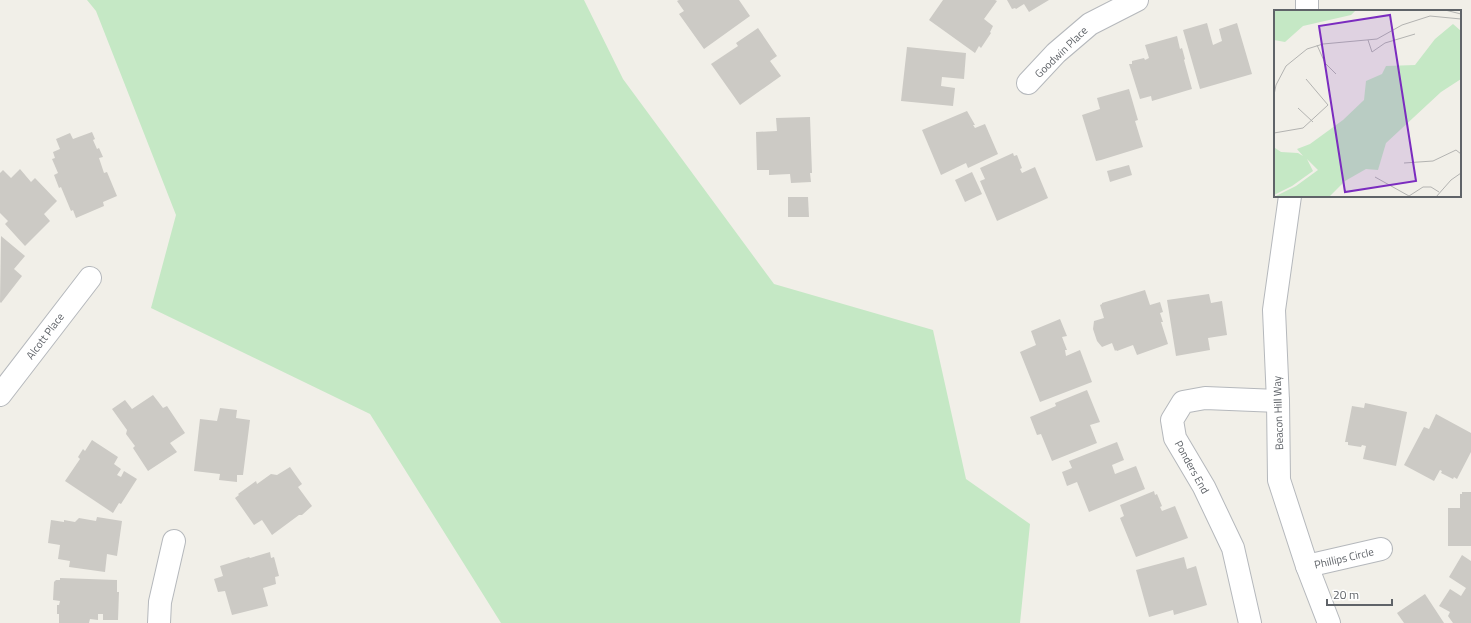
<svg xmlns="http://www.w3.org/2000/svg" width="1471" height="623" viewBox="0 0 1471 623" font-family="'Titillium Web',sans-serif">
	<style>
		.green { fill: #c5e8c5 }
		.building { fill: #cccac5 }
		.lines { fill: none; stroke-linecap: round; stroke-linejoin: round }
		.minor-casing { stroke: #b5b8bc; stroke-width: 24 }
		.minor { stroke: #fff; stroke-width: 22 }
		.labels { text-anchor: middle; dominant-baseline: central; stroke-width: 3.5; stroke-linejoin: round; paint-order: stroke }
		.street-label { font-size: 11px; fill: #5f6368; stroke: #fff }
		.inset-road { fill: none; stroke: #b3b3b1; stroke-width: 1 }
		.view { fill: #7b2cbf; fill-opacity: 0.15; stroke: #7b2cbf; stroke-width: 2 }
		.inset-edge { fill: none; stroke: #5f6368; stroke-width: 2 }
	</style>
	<rect width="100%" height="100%" fill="#f1efe8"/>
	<path class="green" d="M87,0H584L623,79L774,284L933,330L966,479L1030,524L1020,623H501L370,414L151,308L176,215L96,11Z"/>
	<g class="building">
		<path d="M679,0H739L750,16L704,49L679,14L684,11L677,1Z"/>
		<path d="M943,0H995L997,1L984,19L993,26L990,32L991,33L981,48L979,46L975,53L929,20Z"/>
		<path d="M1007,0H1049L1029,12L1024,4L1016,9L1015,8L1012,9Z"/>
		<path d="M1207,23L1213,45L1222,41L1219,29L1237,23L1252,74L1200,89L1183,30Z"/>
		<path d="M758,28L777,56L770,61L781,76L740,105L711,64L738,46L736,43Z"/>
		<path d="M1177,36L1180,49L1182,48L1185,59L1184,60L1192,89L1152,101L1151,96L1140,99L1129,64H1132V61L1144,58L1145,60L1149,58L1145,45Z"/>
		<path d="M907,47L966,53L964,79L942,77L941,86L955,88L953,106L901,101Z"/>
		<path d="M1129,89L1138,120L1135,121L1143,147L1101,160L1096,161L1082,115L1100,109L1097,98Z"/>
		<path d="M967,111L975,125H973L975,128L985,124L998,154L968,168L966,163L941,175L922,130Z"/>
		<path d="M810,117L812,173H810L811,182L791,183L790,174L769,175V170H757L756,132L777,131L776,118Z"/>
		<path d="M92,132L95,139L93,140L97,149L99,148L103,157L99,158L104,173L107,172L117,196L103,202L104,206L76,218L73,210L71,211L61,187L59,188L54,175L58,173L52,159L55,158L53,152L60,149L56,139L70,133L73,139Z"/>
		<path d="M1013,153L1014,156L1017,155L1022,168L1020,169L1022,173L1035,167L1048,198L997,221L980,181L985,179L980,168Z"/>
		<path d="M1129,165L1132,175L1110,182L1107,171Z"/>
		<path d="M20,169L31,182L35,178L57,201L44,214L50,221L25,246L5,224L8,221L0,213V173L3,170L11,178Z"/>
		<path d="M972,172L982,194L965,202L955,180Z"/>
		<path d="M788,197H808L809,217H788Z"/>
		<path d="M1,236L25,256L14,269L22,276L1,303L0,302Z"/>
		<path d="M1145,290L1150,305L1160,302L1163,312L1160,313L1163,322H1161L1168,344L1137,355L1133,345L1117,351L1116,350L1115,351L1112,343L1102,347L1097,341L1093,329L1094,321L1104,318L1100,305L1102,304V303Z"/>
		<path d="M1209,294L1211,303L1222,301L1227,335L1208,338L1210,350L1176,356L1167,300Z"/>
		<path d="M1060,319L1067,336L1062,337L1067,350H1065L1066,356L1080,350L1092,382L1040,402L1020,352L1036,345L1031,331Z"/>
		<path d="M1087,390L1100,422L1090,425L1097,443L1052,461L1041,434L1037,435L1030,417L1056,406L1055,403Z"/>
		<path d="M153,395L163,408L167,406L185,433L170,443L177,452L148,471L133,448L135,446L126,434L127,430L112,409L125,400L132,409Z"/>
		<path d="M1365,403L1407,412L1396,466L1363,459L1366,446L1362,445L1361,447L1348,445V442H1345L1352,406L1364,408Z"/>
		<path d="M220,408L237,410L236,418L250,420L243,475H237V482L219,480L220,474L194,471L200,419L217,421Z"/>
		<path d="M1436,414L1471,433V452L1457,479L1454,477L1453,479L1441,473L1442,471L1440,470L1434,481L1404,465L1424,427L1429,429Z"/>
		<path d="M92,440L118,457L114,464L121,469L117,475L121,477L124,471L137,479L121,504L119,503L113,513L65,481L80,459L78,457L83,449L85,451Z"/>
		<path d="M1117,442L1124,460L1112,465L1115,474L1136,466L1145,489L1089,512L1077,482L1067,486L1062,472L1072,468L1069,461Z"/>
		<path d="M290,467L302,484L298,487L312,506L302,515H299L272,535L262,520L254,525L235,498L239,495L238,494L256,481L257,484L271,474L277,475Z"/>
		<path d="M1154,491L1155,495L1157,494L1162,506L1160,507L1162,511L1175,506L1188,538L1136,557L1120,518L1124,516L1120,505Z"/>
		<path d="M1462,492H1471V546H1448V508H1460V494H1462Z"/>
		<path d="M97,517L122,521L117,556L107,554L105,572L69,567L70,561L58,559L60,545L48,543L51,520L64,522V520L75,522L79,518L96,521Z"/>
		<path d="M270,552L271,558L274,557L279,576L275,577L276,584L263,588L268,606L232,615L225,591L218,592L214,579L223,576L220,566L249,557L250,558Z"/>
		<path d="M1462,555L1471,561V623H1453L1448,616L1450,612L1439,606L1450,589L1461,596L1466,588L1449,577Z"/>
		<path d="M1184,557L1187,569L1196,566L1207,605L1174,615L1173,610L1149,617L1136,570Z"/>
		<path d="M60,578L117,580V592H119L118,620H103V614H98V620L90,619L89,623H59V614H57V605H59L60,601L53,600L54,582L56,580H60Z"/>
		<path d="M1425,594L1444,623H1404L1397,613Z"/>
	</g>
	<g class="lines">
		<g class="minor-casing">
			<g id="minor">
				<path d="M1307,0V11"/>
				<path d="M1028,83L1056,53L1090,24L1137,0"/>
				<path d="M1290,196L1274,310L1278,401L1279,480L1307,566L1329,623"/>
				<path d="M0,395L90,278"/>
				<path d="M1307,566L1381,549"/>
				<path d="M159,623L160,602L174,541"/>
				<path d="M1250,623L1233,548L1204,487L1175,438L1172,420L1183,402L1205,398L1278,401"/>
			</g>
		</g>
		<use href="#minor" class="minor"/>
	</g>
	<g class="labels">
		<g class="street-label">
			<text transform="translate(1061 52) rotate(-44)">Goodwin Place</text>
			<text transform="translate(45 336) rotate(-53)">Alcott Place</text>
			<text transform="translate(1278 413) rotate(-92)">Beacon Hill Way</text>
			<text transform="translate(1192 467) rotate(61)">Ponders End</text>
			<text transform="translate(1344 558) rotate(-13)">Phillips Circle</text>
		</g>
	</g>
	<g transform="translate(1274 10)">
		<rect width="187" height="187" fill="#f1efe8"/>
		<path d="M0,0H82L77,5L29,16L11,32L0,30ZM179,14L187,21V69L167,82L112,133L104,160L92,159L71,171L55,187H0L22,176L44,160L33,149L39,161L18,176L0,185L1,138L7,142L24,143L29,146L23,139L36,134L69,110L90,90L92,71L108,64L112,56L141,55L161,29Z" fill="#c5e8c5"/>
		<path class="inset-road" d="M171,0L187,4M94,30L98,42L111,33L141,24M43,35L51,53L62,64M0,85L2,75L12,56L33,39L49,34L103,29L128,15L156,6L187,9M24,98L39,112M0,123L29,118L54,95L32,69M130,153L159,151L182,140L187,144M101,167L135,186L149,177H157L165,182M162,187L177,170L187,163"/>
		<path class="view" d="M116,5L142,171L71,182L45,16Z"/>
		<rect width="187" height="187" class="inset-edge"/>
	</g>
	<path d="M1327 599v6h65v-6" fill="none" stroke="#5f6368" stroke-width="2"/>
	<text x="1333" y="599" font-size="12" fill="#5f6368" stroke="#ffffff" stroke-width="3" paint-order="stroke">20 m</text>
</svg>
